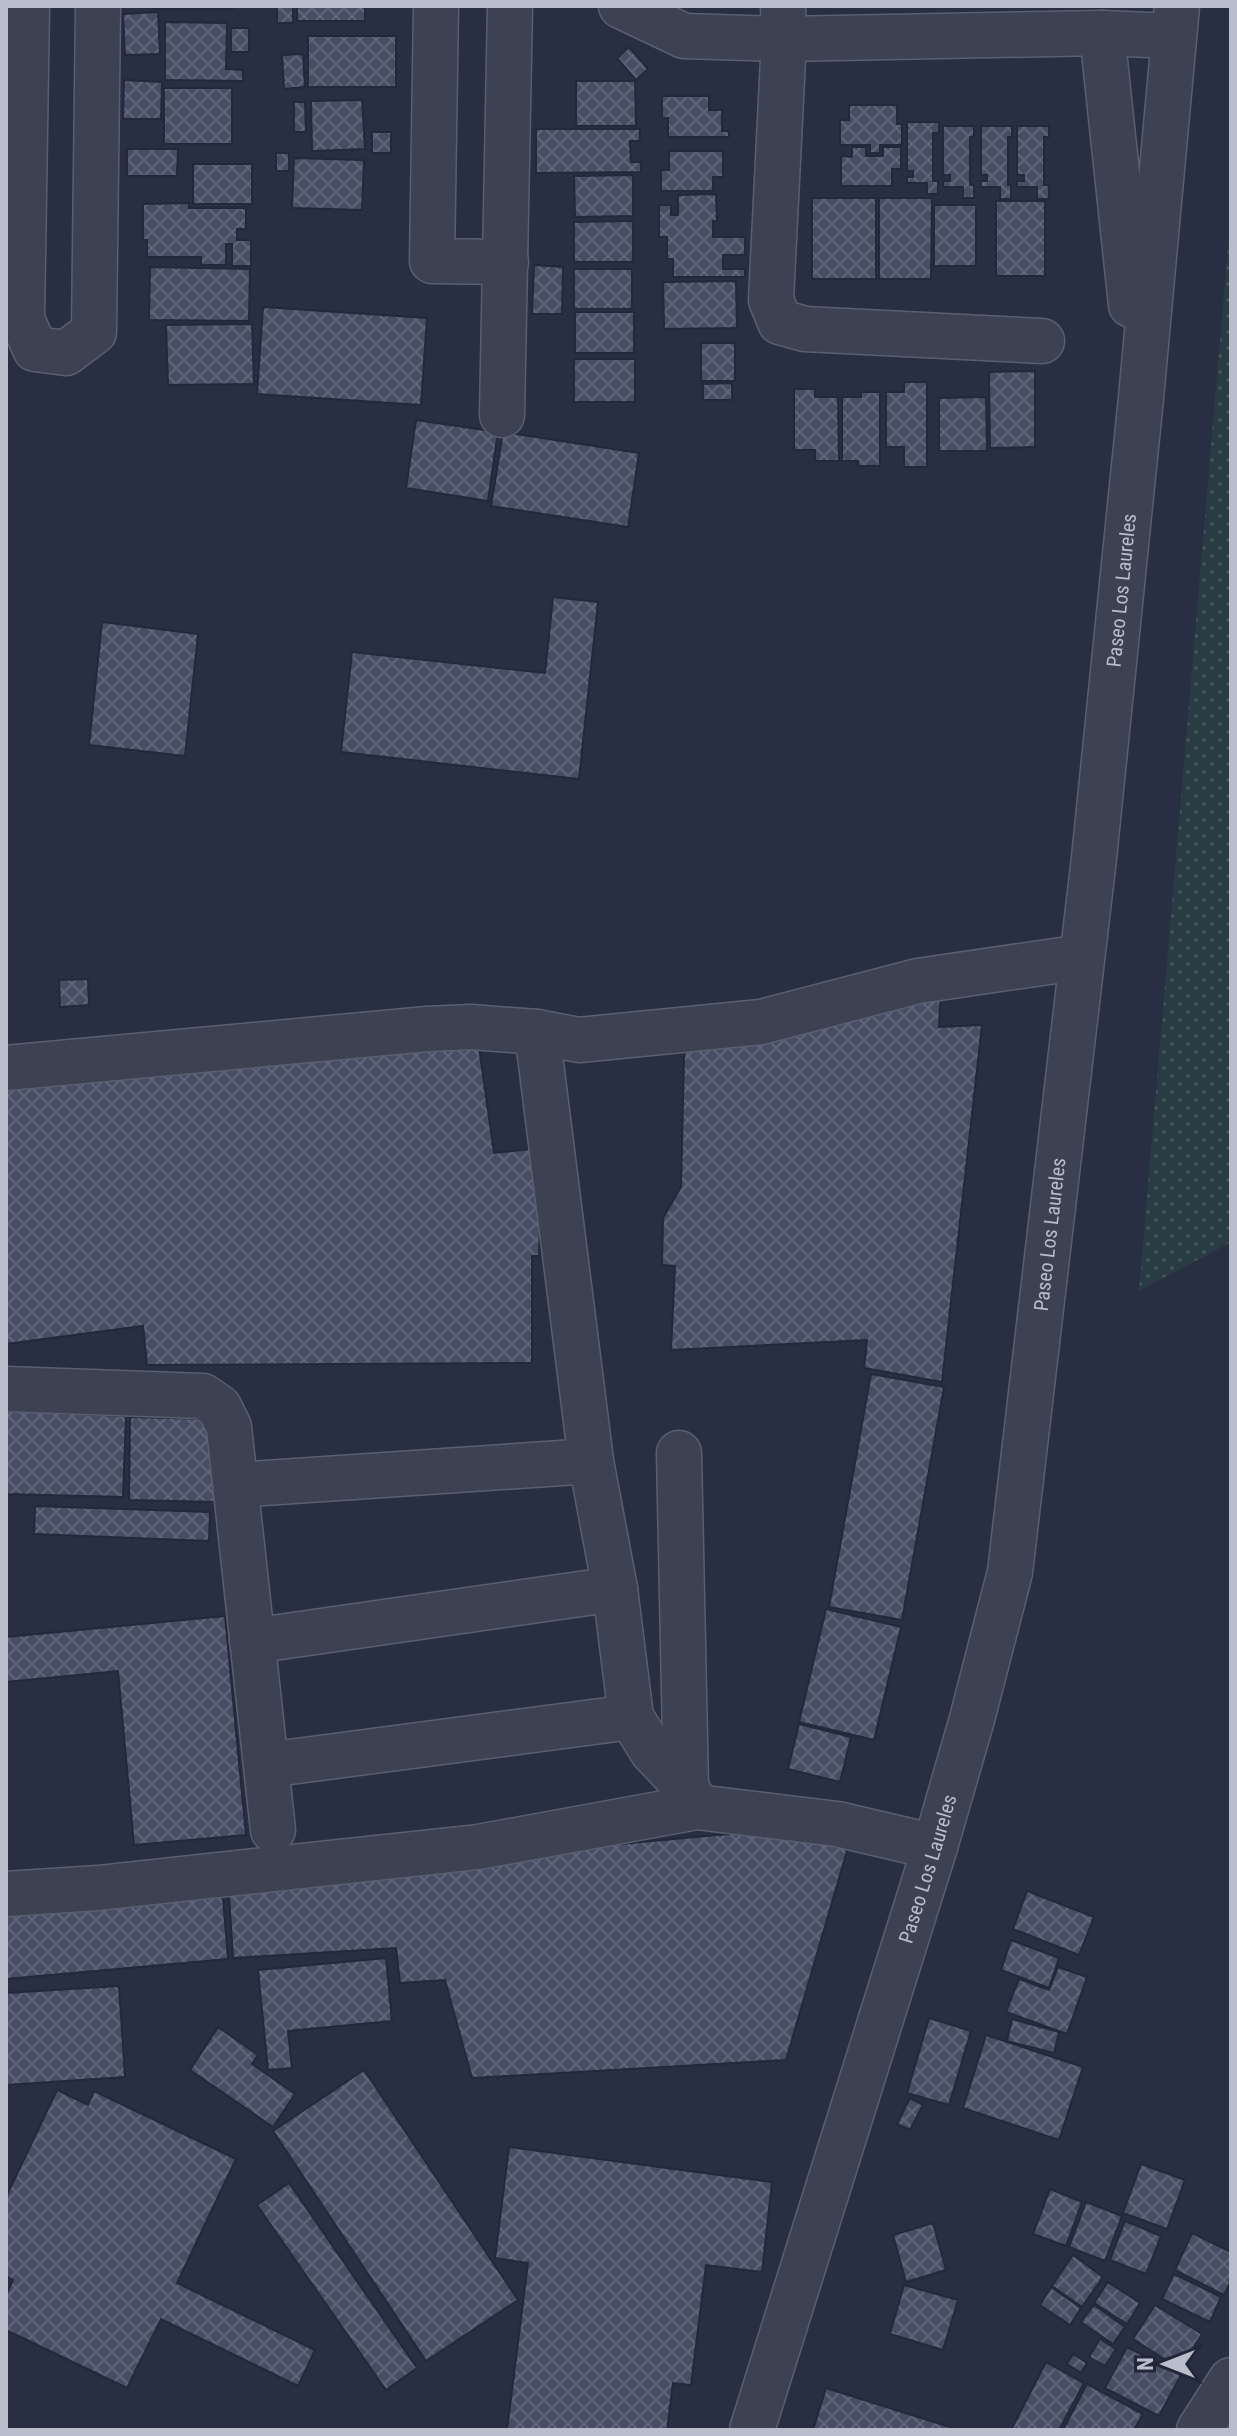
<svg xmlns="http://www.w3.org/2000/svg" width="1237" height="2436" viewBox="0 0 1237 2436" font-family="'Roboto Condensed',sans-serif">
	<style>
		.grass { fill: url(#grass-dots) }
		.building { fill: url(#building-cross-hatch); stroke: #23283a; stroke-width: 2 }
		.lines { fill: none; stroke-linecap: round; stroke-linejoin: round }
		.minor-casing { stroke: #5a5f70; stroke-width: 47 }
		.minor { stroke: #3c4252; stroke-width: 44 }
		.labels { text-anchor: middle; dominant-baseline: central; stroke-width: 8; stroke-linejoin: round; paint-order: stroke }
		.street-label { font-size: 20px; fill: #b9bdcc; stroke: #212638 }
	</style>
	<defs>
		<pattern id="grass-dots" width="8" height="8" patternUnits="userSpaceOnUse" patternTransform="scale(2)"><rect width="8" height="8" fill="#2a3c43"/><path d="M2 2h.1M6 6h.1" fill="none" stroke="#47565d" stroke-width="1.8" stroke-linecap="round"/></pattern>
		<pattern id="building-cross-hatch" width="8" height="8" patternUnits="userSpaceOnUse" patternTransform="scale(2)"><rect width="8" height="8" fill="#474e64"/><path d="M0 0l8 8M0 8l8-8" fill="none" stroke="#5f6679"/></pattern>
	</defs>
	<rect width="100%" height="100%" fill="#282f43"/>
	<path class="grass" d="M1231,212V1242L1139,1291Z"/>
	<g class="building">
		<rect x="153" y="6" width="80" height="3"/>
		<rect x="277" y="6" width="16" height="17"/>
		<rect x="297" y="6" width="68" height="15"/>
		<path d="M158,12L160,54L125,55L123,14Z"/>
		<path d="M165,22L227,23L226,69L243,70V81L165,80Z"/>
		<rect x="231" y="28" width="18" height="24"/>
		<rect x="308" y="36" width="88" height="51"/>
		<path d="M629,47L648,69L636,80L617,58Z"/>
		<path d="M303,54L305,87L284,89L282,55Z"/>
		<path d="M124,80L162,82L161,119H123Z"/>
		<path d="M576,81H635L636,126H576Z"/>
		<rect x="164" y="88" width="68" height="56"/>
		<path d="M662,96H709V110H722V131H729V137H668V118H662Z"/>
		<path d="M362,100L365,149L312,151L311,101Z"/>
		<path d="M294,102H305L306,132H294Z"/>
		<path d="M849,105H897V124H902V145H880V153H870V145H840V120H849Z"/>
		<path d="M907,122H939V133H933V181H938V194H927V183H907V177H913V171H907Z"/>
		<path d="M943,126H974V137H970V185H974V198H963V187H943V181H950V175H943Z"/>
		<path d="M981,126H1012V137H1008V185H1011V199H1000V187H981V181H987V175H981Z"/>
		<path d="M1017,126H1049V137H1044V185H1049V199H1037V187H1017V181H1024V175H1017Z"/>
		<path d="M536,129H640V141H630L631,162H641V172L536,173Z"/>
		<rect x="372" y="132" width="19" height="21"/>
		<path d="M852,147H866V156H883V147H901V169H892V186H841V156L852,157Z"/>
		<path d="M127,149H178L177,176H127Z"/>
		<path d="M669,151H723V177H713V191H661V170H669Z"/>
		<rect x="276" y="153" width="13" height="18"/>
		<path d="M294,158L364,160L362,210L292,208Z"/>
		<rect x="193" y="164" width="59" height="40"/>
		<path d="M633,175V216L575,217L574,176Z"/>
		<path d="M716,194L717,221H713V237H745V255H723V269H745V277H673V259H667V237H659V205H671V215H678V195Z"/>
		<rect x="812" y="198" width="64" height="81"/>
		<path d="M879,198H932L931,279H879Z"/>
		<rect x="996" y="201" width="49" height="75"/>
		<path d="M189,203V208H246V229H237V240H251V266H232V244H226V265H201V257H147V240H143V204Z"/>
		<rect x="934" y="205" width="42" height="61"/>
		<path d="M633,221V262H574V222Z"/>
		<path d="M534,265L563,267L562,314H532Z"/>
		<path d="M150,267L250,269L249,321L149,320Z"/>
		<rect x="574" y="269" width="58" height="40"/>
		<path d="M736,281L737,328L664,329L663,282Z"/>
		<path d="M263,307L427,318L421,405L257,394Z"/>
		<rect x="575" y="312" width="59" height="41"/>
		<path d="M252,324L254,384L168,385L166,325Z"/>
		<rect x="701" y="343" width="34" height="38"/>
		<rect x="574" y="359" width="61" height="43"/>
		<path d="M1035,371V447L990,448L989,372Z"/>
		<path d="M904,382H927V467H904V447H886V392H904Z"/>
		<path d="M732,383V400H703V384Z"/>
		<path d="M794,389H815V397H838L839,461H815V450H794Z"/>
		<path d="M861,392H880V466H858V461H842V397H861Z"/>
		<path d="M986,397L987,451H939V398Z"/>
		<path d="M416,420L498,432L488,501L406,488Z"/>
		<path d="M503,432L639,453L628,527L491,506Z"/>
		<path d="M553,597L598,602L579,779L341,752L352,652L545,673Z"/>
		<path d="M102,622L198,634L185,756L89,745Z"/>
		<path d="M88,979L89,1005L60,1007L59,980Z"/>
		<path d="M941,988L939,1027L982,1025L942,1382L864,1368L867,1340L671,1350L675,1266L662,1265L663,1218L681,1187L684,1056L689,1043Z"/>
		<path d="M478,1040L494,1153L542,1148L539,1256H532V1363L147,1365L143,1326L6,1344V1088Z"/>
		<path d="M871,1374L944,1387L902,1620L829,1607Z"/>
		<path d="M6,1411L126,1416L123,1497L6,1494Z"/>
		<path d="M130,1417L215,1419V1502L129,1500Z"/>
		<path d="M35,1506L210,1512L209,1541L34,1534Z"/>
		<path d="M826,1609L901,1627L874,1740L799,1722Z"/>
		<path d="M225,1616L246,1835L134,1845L118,1671L6,1682V1637Z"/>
		<path d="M799,1724L851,1737L840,1782L788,1769Z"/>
		<path d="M815,1826L849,1844L786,2060L472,2078L445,1980L400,1983L396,1948L233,1958L228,1880Z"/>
		<path d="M222,1886L228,1959L6,1979V1905Z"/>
		<path d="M1027,1891L1094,1917L1079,1955L1013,1929Z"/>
		<path d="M1011,1940L1059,1958L1049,1988L1001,1970Z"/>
		<path d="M386,1958L392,2021L288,2031L292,2068L268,2070L258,1970Z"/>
		<path d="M1058,1967L1087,1977L1067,2034L1006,2012L1019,1979L1049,1990Z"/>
		<path d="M119,1986L125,2077L6,2085V1993Z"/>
		<path d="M929,2018L971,2031L949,2105L907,2093Z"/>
		<path d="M1012,2019L1059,2032L1054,2053L1007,2041Z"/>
		<path d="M218,2027L258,2055L252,2064L295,2094L273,2127L190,2070Z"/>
		<path d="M986,2035L1083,2067L1059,2140L963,2108Z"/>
		<path d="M364,2070L518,2300L426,2361L273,2131Z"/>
		<path d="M57,2090L88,2105L94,2091L236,2159L177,2283L315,2350L298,2386L161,2319L127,2388L6,2330V2295L13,2280L6,2276V2197Z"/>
		<path d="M910,2098L923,2105L910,2130L897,2124Z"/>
		<path d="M509,2147L772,2182L762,2272L706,2265L691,2385L673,2383L667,2430H507L528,2263L495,2258Z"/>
		<path d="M1141,2164L1185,2180L1167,2229L1123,2213Z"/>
		<path d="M289,2183L417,2368L386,2390L257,2205Z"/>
		<path d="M1050,2189L1082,2202L1066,2246L1033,2234Z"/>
		<path d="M1086,2202L1122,2216L1105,2261L1069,2247Z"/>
		<path d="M1125,2221L1161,2236L1146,2274L1110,2260Z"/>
		<path d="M933,2223L946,2270L906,2282L893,2235Z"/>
		<path d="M1192,2233L1231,2252V2281L1224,2295L1175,2270Z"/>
		<path d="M1073,2255L1103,2277L1082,2307L1052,2286Z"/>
		<path d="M1174,2274L1221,2297L1210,2322L1162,2299Z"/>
		<path d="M1108,2282L1140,2303L1127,2324L1094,2303Z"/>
		<path d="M904,2285L958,2300L943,2350L890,2334Z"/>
		<path d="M1051,2287L1081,2308L1070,2325L1040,2305Z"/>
		<path d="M1094,2305L1125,2327L1113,2344L1081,2322Z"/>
		<path d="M1155,2305L1202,2334L1180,2369L1133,2339Z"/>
		<path d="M1100,2339L1116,2349L1105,2366L1089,2357Z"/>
		<path d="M1127,2347L1181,2375L1159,2416L1105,2388Z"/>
		<path d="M1073,2354L1087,2363L1081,2373L1067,2364Z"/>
		<path d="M1046,2362L1084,2383L1059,2430H1011Z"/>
		<path d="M1087,2384L1143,2414L1134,2430H1063Z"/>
		<path d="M826,2388L953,2428L952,2430H813Z"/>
	</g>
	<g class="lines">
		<g class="minor-casing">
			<g id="minor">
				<path d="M27,6L22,319L35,349L66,353L94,332L98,6"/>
				<path d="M436,6L432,261L506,262"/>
				<path d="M621,6L684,36L784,39L1102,33L1174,36"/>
				<path d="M783,6L784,39L771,300L780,322L805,329L1042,341"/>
				<path d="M1102,33L1131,305"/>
				<path d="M502,415L510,6"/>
				<path d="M537,1032L591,1461L615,1589L631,1717L652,1751L686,1787L697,1807L837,1824L935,1847"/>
				<path d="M6,1068L427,1029L471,1027L537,1032L579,1040L761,1022L918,981L1082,957"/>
				<path d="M6,1389L203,1396L219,1407L229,1427L273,1830"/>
				<path d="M679,1453L686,1787"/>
				<path d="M236,1485L591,1461"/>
				<path d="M252,1641L615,1589"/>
				<path d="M267,1765L631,1717"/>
				<path d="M6,1894L98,1888L478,1847L697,1807"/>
				<path id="s1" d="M752,2430L935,1847L972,1719L1010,1572L1094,858L1141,398L1177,6"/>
				<path d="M1199,2430L1231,2380"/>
			</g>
		</g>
		<use href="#minor" class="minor"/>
	</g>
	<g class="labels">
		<g class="street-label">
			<text stroke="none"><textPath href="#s1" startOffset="1884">Paseo Los Laureles</textPath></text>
			<text stroke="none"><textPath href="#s1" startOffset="1236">Paseo Los Laureles</textPath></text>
			<text stroke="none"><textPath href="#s1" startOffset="588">Paseo Los Laureles</textPath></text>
		</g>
	</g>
	<rect width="1237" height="2436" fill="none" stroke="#b9bdcc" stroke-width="16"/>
	<g transform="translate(1165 2364) rotate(270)" stroke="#212638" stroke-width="6" paint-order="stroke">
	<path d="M0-6L14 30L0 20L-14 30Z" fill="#b9bdcc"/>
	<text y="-12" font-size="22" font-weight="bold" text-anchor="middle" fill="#b9bdcc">N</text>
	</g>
</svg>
